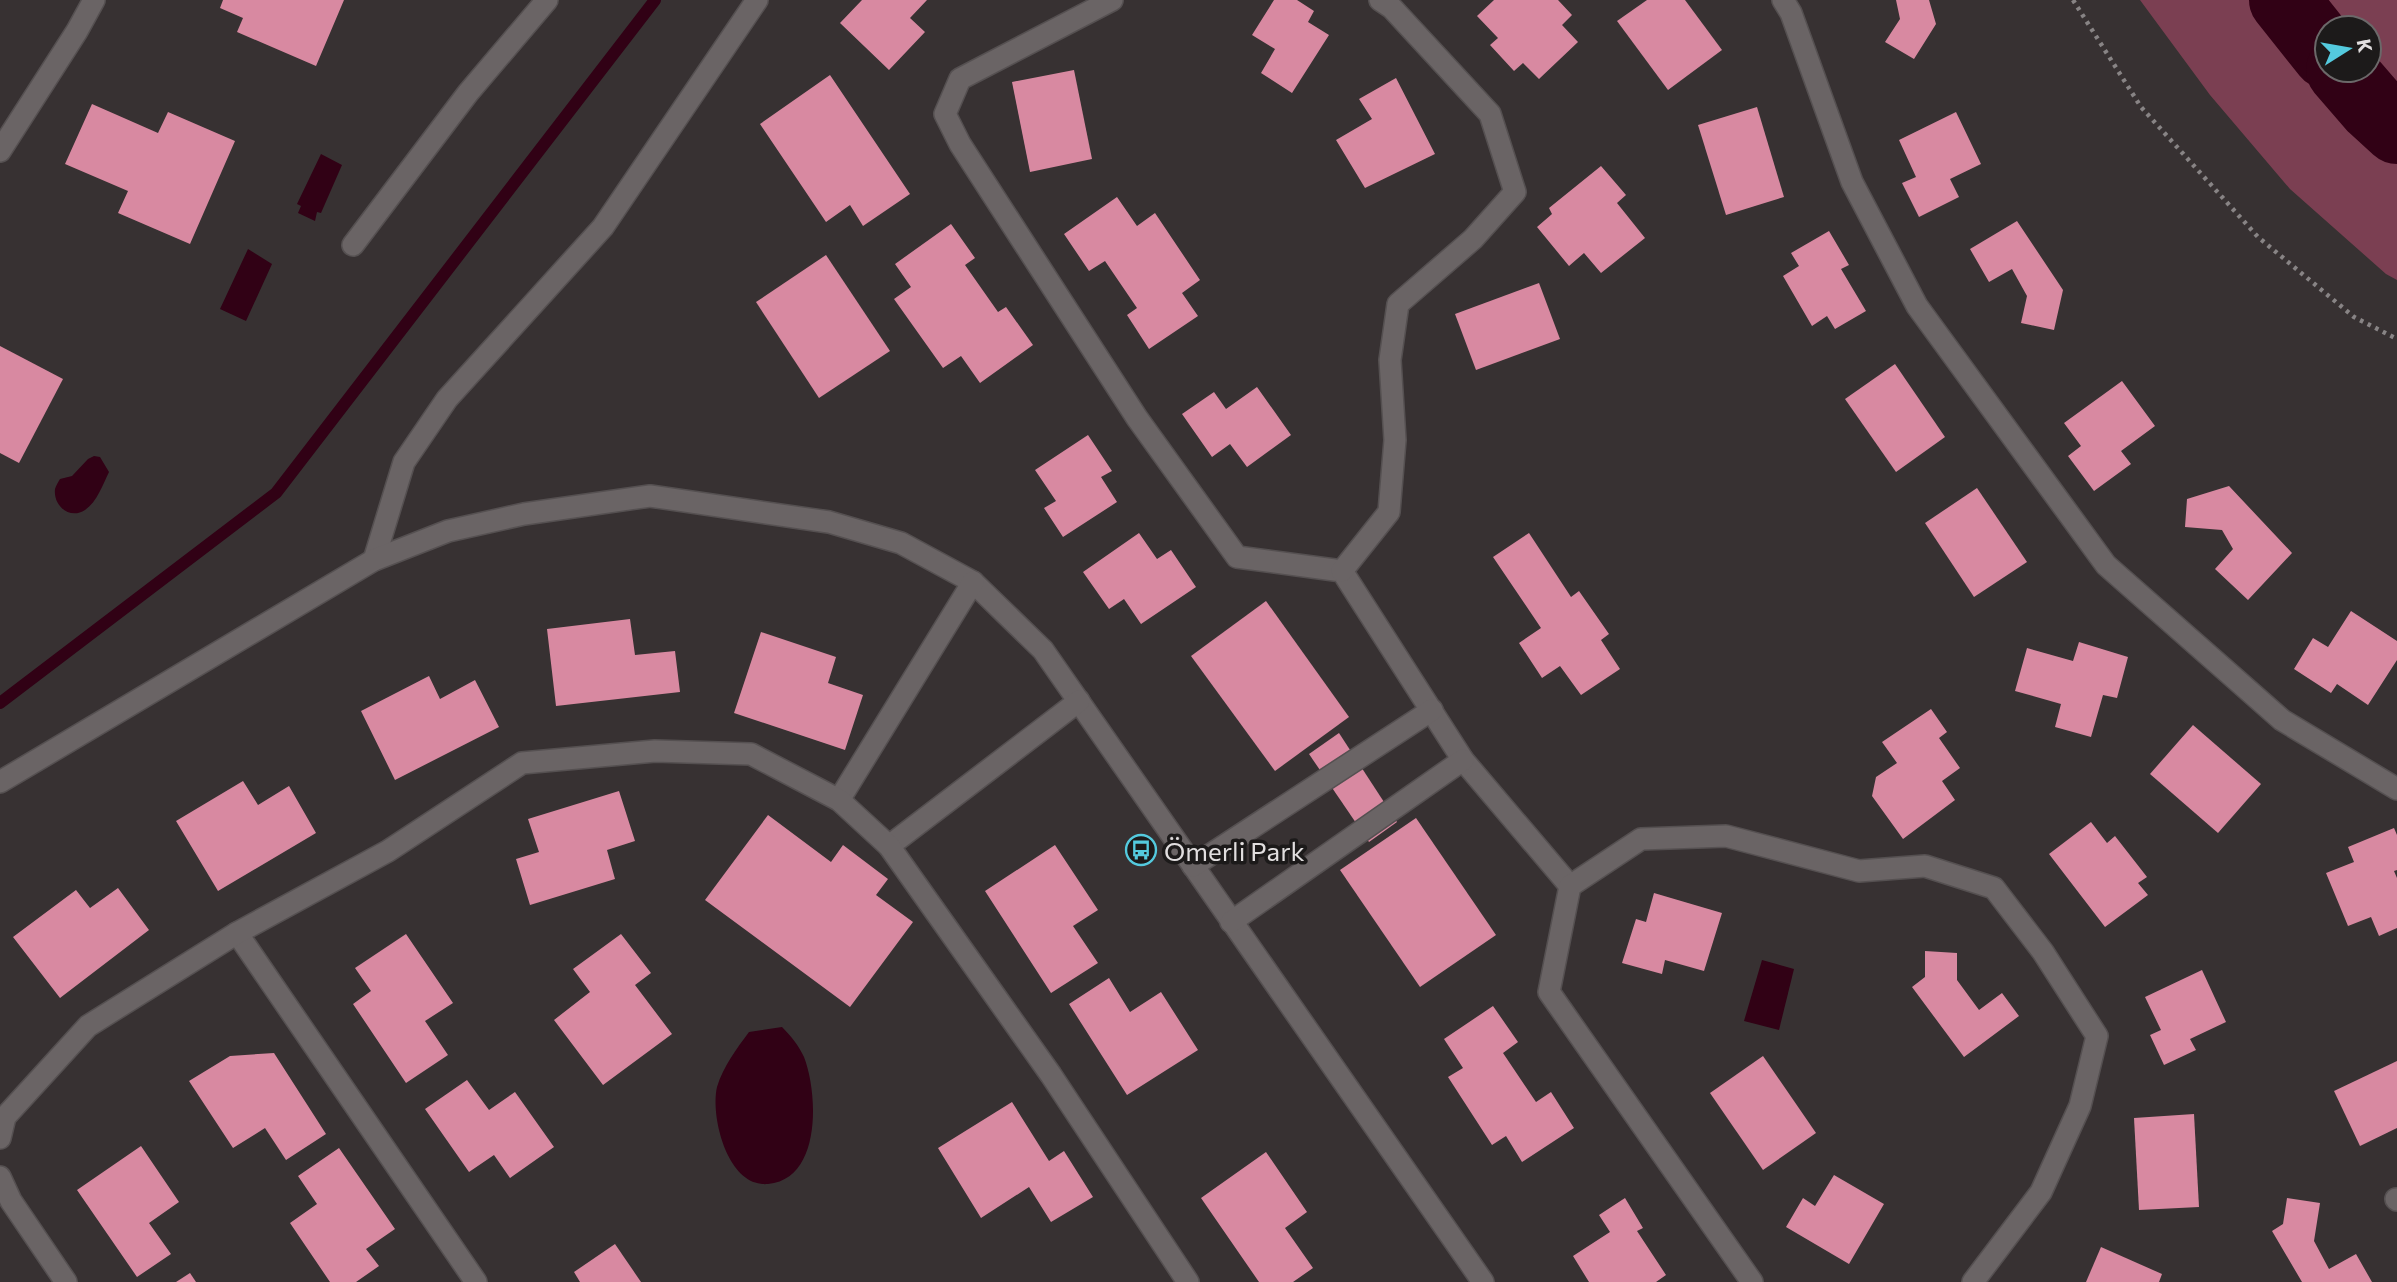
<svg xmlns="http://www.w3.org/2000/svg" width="2397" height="1282" viewBox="0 0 2397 1282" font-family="Commissioner,sans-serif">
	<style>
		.green { fill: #7b3f52; fill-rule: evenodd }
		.water { fill: #310115 }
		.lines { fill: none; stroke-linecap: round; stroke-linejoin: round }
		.stream { stroke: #310115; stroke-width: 12 }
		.river { stroke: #310115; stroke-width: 70 }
		.building { fill: #d889a1 }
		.minor-casing { stroke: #555051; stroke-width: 24 }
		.path { stroke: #888485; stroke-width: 4.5; stroke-dasharray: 3.5 5; stroke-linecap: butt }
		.minor { stroke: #6a6465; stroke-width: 21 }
		.labels { text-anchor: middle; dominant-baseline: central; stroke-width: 7; stroke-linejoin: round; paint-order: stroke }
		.poi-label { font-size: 26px; fill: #e1dedf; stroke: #1c1a1a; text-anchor: start }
	</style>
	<rect width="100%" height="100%" fill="#373132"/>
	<path class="green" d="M2140,0H2397V280L2386,274L2290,189L2210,95ZM2327,28H2369V70H2327Z"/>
	<g class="water">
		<path d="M321,154L342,165L321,213L317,212L315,221L298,213L301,206L297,204Z"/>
		<path d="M248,249L272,264L246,321L220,309Z"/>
		<path d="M94,456L100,457L109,472C103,484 97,502 85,510C70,520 53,506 55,489C56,486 58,482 60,479L72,476L88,459Z"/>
		<path d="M1762,960L1794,969L1779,1030L1744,1021Z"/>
		<path d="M782,1027C791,1036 799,1046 804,1057C818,1093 822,1179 768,1184C728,1188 710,1117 717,1087C723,1067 737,1048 749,1032Z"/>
	</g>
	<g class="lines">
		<path class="stream" d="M0,703L276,493L655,0"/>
		<g class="river">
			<path d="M2284,0L2327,54"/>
			<path d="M2341,70L2373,107L2397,129"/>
		</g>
	</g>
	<g class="building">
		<path d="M223,0H344L316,66L237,32L243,18L220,8Z"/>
		<path d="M862,0H927L910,18L925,32L889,70L840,23Z"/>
		<path d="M1274,0H1297L1314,11L1308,22L1329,35L1292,93L1261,73L1275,49L1252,35Z"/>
		<path d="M1494,0H1558L1572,15L1562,25L1578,42L1539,79L1523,63L1514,71L1490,45L1498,38L1477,16Z"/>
		<path d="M1647,0H1685L1722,50L1668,90L1617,21Z"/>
		<path d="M1896,0H1929L1936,24L1914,59L1885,42L1900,19Z"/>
		<path d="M1074,70L1092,159L1030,172L1012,82Z"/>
		<path d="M830,75L910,194L863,226L850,205L826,222L760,124Z"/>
		<path d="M1396,78L1435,154L1365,188L1336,140L1372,119L1359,99Z"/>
		<path d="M92,104L158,133L168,112L235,141L190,244L118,213L128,191L65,164Z"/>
		<path d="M1757,107L1784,197L1726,215L1698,125Z"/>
		<path d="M1956,112L1981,164L1950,179L1959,197L1919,217L1902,183L1916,177L1899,140Z"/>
		<path d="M1601,166L1626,195L1617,203L1645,238L1601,273L1584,253L1569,266L1537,227L1552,214L1549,208Z"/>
		<path d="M1117,197L1137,226L1155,213L1200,280L1182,293L1198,316L1149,349L1127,315L1137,308L1105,261L1089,271L1064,234Z"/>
		<path d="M2017,221L2063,290L2054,330L2021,323L2027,296L2012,269L1989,282L1970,249Z"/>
		<path d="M951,224L975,258L965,265L998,312L1006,307L1033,345L980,383L961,356L943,368L894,299L911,287L895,264Z"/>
		<path d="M1829,231L1849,265L1841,269L1866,311L1835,329L1827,316L1812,326L1783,276L1799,266L1791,253Z"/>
		<path d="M826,255L890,351L819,398L756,302Z"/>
		<path d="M1539,283L1560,339L1476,370L1455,314Z"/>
		<path d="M0,346L63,379L19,463L0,453Z"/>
		<path d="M1895,364L1945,437L1896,472L1845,399Z"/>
		<path d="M2122,381L2155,426L2121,451L2131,464L2094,491L2068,456L2081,446L2064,423Z"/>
		<path d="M1257,387L1291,435L1247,467L1230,444L1212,457L1182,414L1214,392L1226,409Z"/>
		<path d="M1088,435L1112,471L1101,477L1117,502L1063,537L1044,508L1056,501L1035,470Z"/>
		<path d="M2229,486L2292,553L2248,600L2215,569L2233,549L2222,530L2185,527L2187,499Z"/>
		<path d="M1977,488L2027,562L1974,597L1925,523Z"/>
		<path d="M1139,533L1157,559L1171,550L1196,587L1141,624L1124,599L1109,609L1083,572Z"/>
		<path d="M1529,533L1571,597L1579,591L1609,634L1601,640L1620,669L1581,695L1560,666L1542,678L1519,643L1541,628L1493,557Z"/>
		<path d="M1266,601L1349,717L1275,771L1191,656Z"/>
		<path d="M2351,611L2397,641V660L2368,705L2337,684L2331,693L2294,669L2313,638L2328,647Z"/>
		<path d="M630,619L635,655L675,651L680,692L556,706L547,629Z"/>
		<path d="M761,632L836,657L828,683L863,695L845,750L734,713Z"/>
		<path d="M2079,642L2128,657L2117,698L2103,695L2091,737L2055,727L2061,704L2015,691L2027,648L2073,661Z"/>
		<path d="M429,676L440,699L475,680L499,727L395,780L361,711Z"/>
		<path d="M1931,709L1947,732L1939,738L1960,768L1942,781L1955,800L1903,839L1872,796L1876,777L1897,763L1882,742Z"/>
		<path d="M2193,725L2261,784L2218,833L2150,774Z"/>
		<path d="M1339,733L1397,822L1369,842L1309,754Z"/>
		<path d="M243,781L258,805L289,786L316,833L218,891L176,821Z"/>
		<path d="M619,791L635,841L607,850L615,879L530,905L516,859L539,852L528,819Z"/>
		<path d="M768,815L831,862L843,845L888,879L876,895L913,922L850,1007L705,900Z"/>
		<path d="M1416,818L1496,935L1420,987L1340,870Z"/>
		<path d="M2091,822L2107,843L2115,836L2147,877L2138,883L2148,895L2105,927L2049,854Z"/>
		<path d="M2394,828L2397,835V870L2394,871L2397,878V928L2379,936L2371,917L2348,926L2326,873L2354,862L2348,847Z"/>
		<path d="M1055,845L1098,910L1073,926L1098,963L1051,993L985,891Z"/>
		<path d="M118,888L149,930L60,998L13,937L76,890L90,908Z"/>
		<path d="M1654,893L1722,913L1704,971L1665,960L1662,974L1622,963L1636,919L1646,922Z"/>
		<path d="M406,934L453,1003L425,1021L448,1055L406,1083L353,1004L371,991L355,968Z"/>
		<path d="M621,934L651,973L635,985L672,1034L603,1085L554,1020L590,992L573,969Z"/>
		<path d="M1925,951L1957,953V980L1979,1010L2002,993L2019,1016L1964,1057L1912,987L1925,977Z"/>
		<path d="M2202,970L2226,1022L2190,1039L2196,1050L2164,1065L2150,1035L2161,1030L2145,997Z"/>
		<path d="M1109,978L1130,1012L1161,992L1198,1050L1127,1095L1069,1004Z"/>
		<path d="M1493,1006L1518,1042L1503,1053L1536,1102L1551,1092L1574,1128L1522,1162L1506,1136L1492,1145L1448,1077L1463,1068L1444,1039Z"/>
		<path d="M274,1053L326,1134L286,1160L265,1128L233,1148L189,1081L230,1056Z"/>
		<path d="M1763,1056L1816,1133L1763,1170L1710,1093Z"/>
		<path d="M2397,1061V1128L2360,1146L2334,1091Z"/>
		<path d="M467,1080L489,1110L515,1092L554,1147L510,1178L494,1155L469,1172L425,1109Z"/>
		<path d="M1012,1102L1049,1161L1064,1151L1093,1197L1051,1222L1029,1187L981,1218L938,1148Z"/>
		<path d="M2194,1114L2199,1207L2139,1210L2134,1118Z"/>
		<path d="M141,1146L179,1202L149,1223L171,1254L137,1277L77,1190Z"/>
		<path d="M339,1148L395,1229L366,1249L379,1266L356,1282H330L290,1223L317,1204L298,1176Z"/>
		<path d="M1266,1152L1307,1212L1285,1228L1313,1268L1293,1282H1259L1201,1198Z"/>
		<path d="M1834,1175L1884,1204L1849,1264L1786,1227L1803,1198L1815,1206Z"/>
		<path d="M1625,1198L1643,1228L1637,1231L1666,1275L1656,1282H1589L1573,1256L1610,1232L1599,1215Z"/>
		<path d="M2287,1198L2320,1203L2314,1241L2329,1269L2356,1254L2372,1282H2302L2272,1231L2283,1224Z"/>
		<path d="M615,1244L641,1282H580L574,1272Z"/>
		<path d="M2101,1247L2162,1274L2159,1282H2086Z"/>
		<path d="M190,1273L196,1282H176Z"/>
	</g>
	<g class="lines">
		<g class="minor-casing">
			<g id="minor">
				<path d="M1112,0L960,79L945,114L960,144L1137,418L1237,557L1342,571L1463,760L1570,886"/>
				<path d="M1783,0L1791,13L1852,182L1917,306L2106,565L2282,720L2397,789"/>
				<path d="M0,151L77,31L94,0"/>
				<path d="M353,245L468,93L547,0"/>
				<path d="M374,560L404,462L447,399L603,227L757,0"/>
				<path d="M1342,571L1389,512L1395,440L1390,360L1398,304L1473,239L1515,192L1490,114L1392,8L1380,0"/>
				<path d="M0,782L374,560L448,531L524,514L650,496L829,522L901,543L973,582L1043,650L1483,1282"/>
				<path d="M839,800L973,582"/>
				<path d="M889,846L1079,701"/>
				<path d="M1193,866L1432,710"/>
				<path d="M1231,922L1463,760"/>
				<path d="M237,933L476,1282"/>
				<path d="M0,1138L5,1117L88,1026L237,933L388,851L522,763L655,751L751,754L839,800L889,846L1051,1075L1188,1282"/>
				<path d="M0,1177L11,1201L66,1282"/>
				<path d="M2396,1199L2397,1200"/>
				<path d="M1752,1282L1549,992L1570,886L1641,839L1726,836L1859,871L1925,866L1994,888L2043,952L2097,1036L2080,1106L2041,1192L1973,1282"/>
			</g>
		</g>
		<path class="path" d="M2073,0L2141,107L2258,237L2354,317L2397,339"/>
		<use href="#minor" class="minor"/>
	</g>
	<defs>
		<g id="bus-ring" transform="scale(1.575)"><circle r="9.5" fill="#1c1a1a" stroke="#54cade" stroke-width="1.5"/><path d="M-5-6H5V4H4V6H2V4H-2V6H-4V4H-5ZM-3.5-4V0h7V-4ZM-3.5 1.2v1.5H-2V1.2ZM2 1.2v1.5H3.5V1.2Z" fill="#54cade"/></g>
	</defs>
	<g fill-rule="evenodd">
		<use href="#bus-ring" x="1141" y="850"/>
	</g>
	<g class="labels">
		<g class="poi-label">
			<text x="1164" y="850">Ömerli Park</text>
		</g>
	</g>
	<g transform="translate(2348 49) rotate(79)"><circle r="33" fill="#1c1a1a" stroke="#6b6869" stroke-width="2"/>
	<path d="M0-5L12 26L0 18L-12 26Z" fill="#54cade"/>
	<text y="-10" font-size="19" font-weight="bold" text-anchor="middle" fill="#e1dedf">K</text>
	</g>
</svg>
